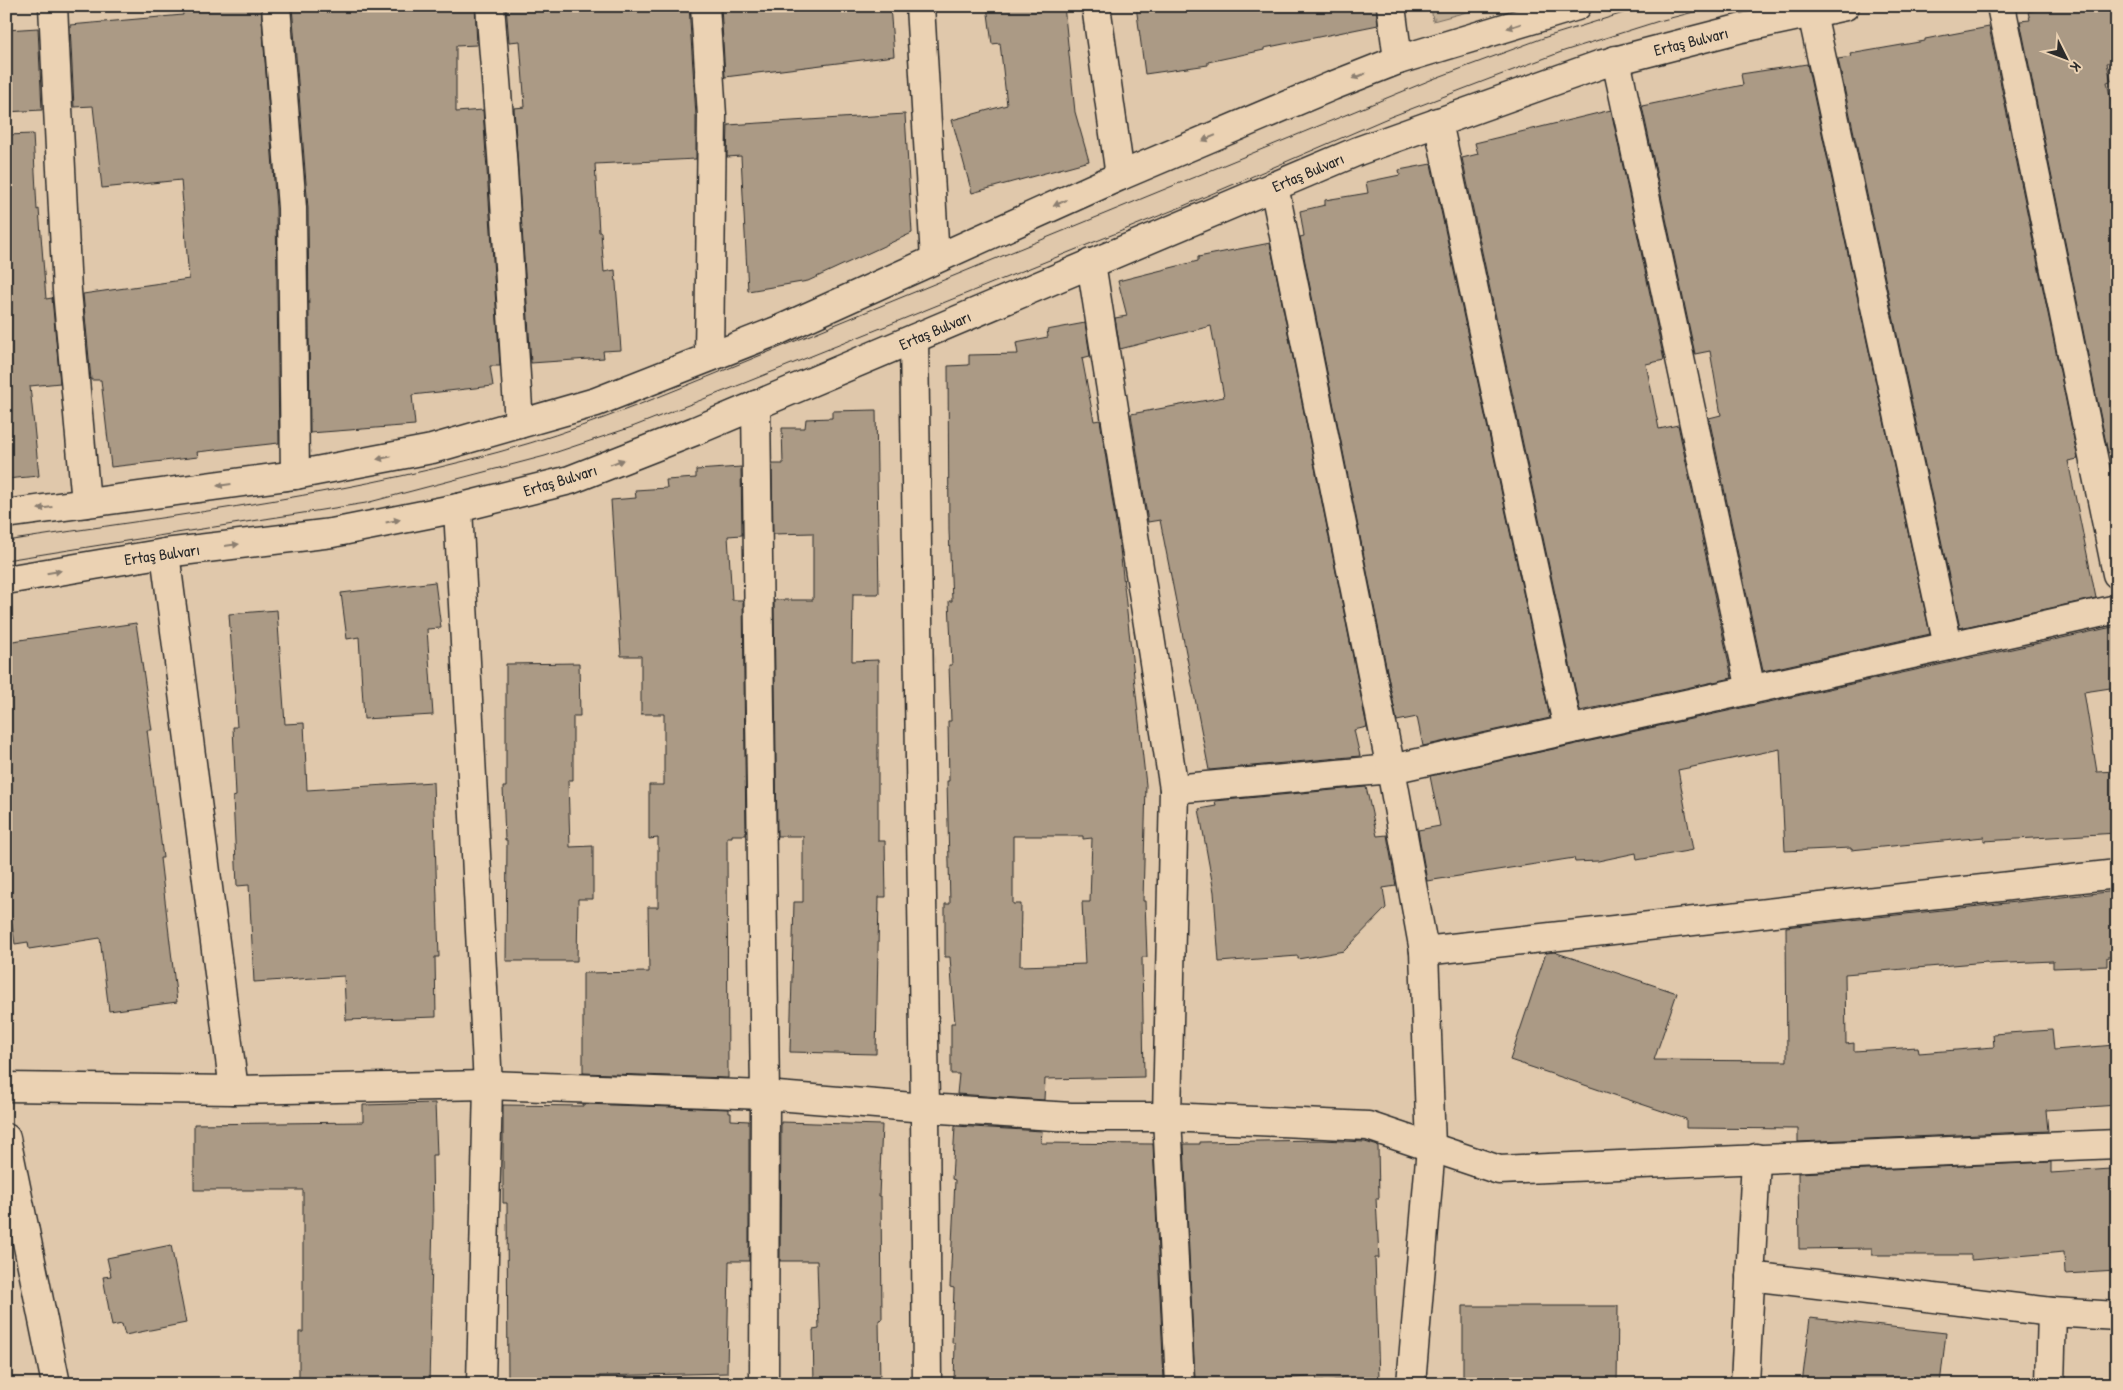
<svg xmlns="http://www.w3.org/2000/svg" width="2123" height="1390" viewBox="0 0 2123 1390" font-family="'Patrick Hand',sans-serif">
	<style>
		.park { fill: url(#park-tufts); stroke: #766c60 }
		.building { fill: #ab9a85; stroke: #2b2b2b; fill-rule: evenodd }
		.lines { fill: none; stroke-linecap: round; stroke-linejoin: round }
		.street-casing { stroke: #2b2b2b; stroke-width: 31 }
		.primary-casing { stroke: #2b2b2b; stroke-width: 31 }
		.street { stroke: #ebd2b3; stroke-width: 28 }
		.primary { stroke: #ebd2b3; stroke-width: 28 }
		.tram { stroke: #2b2b2b; stroke-width: 1 }
		.oneway { fill: #8b7e6f }
		.labels { text-anchor: middle; dominant-baseline: central; stroke-width: 4; stroke-linejoin: round; paint-order: stroke }
		.street-label { font-size: 16px; fill: #2b2b2b; stroke: #ebd2b3 }
	</style>
	<defs>
		<pattern id="park-tufts" width="24" height="20" patternUnits="userSpaceOnUse" patternTransform="scale(1.25)"><rect width="24" height="20" fill="#c1ae95"/><path d="M3 7l-1-3M5 7V3M7 7l1-3M15 17l-1-3M17 17v-4M19 17l1-3" fill="none" stroke="#9d8e7a"/></pattern>
	</defs>
	<rect width="100%" height="100%" fill="#e0c8ab"/>
	<filter id="ink" filterUnits="userSpaceOnUse"><feTurbulence type="fractalNoise" baseFrequency=".02" numOctaves="2"/><feDisplacementMap in="SourceGraphic" scale="10" xChannelSelector="R" yChannelSelector="G"/><feConvolveMatrix kernelMatrix="1 2 1 2 8 2 1 2 1" color-interpolation-filters="sRGB"/></filter>
	<g filter="url(#ink)">
		<path class="park" d="M1431,6H1489L1433,21Z"/>
		<g class="building">
			<path d="M182,6H261L276,209L279,443L197,452L198,457L111,467L101,380H91L83,294L189,279L181,180L102,188L93,106L74,107L70,25L183,15Z"/>
			<path d="M292,6H475L477,45L456,46V112L483,110L500,366H490L493,386L412,395L415,425L310,433L308,208Z"/>
			<path d="M506,6H689L696,116V159L595,164L599,232H601L604,272L615,270L621,350L603,351L604,358L531,363L514,108L525,107L520,41L509,42Z"/>
			<path d="M721,6H890L894,56L725,77Z"/>
			<path d="M987,6H1064L1075,112L1089,161L972,193L952,120L1007,105L1000,43L992,44Z"/>
			<path d="M1136,6H1376L1378,25L1264,48V50L1208,62V65L1145,74Z"/>
			<path d="M2053,6H2117V61L2107,63L2111,81L2107,82L2117,127V451L2108,453L2020,21L2030,20L2028,12Z"/>
			<path d="M1989,27L2078,459L2068,461L2096,598L1960,628L1838,59L1851,57L1850,54L1925,41V39Z"/>
			<path d="M38,28L42,110L6,112V30Z"/>
			<path d="M1807,64L1930,634L1763,671L1709,418L1721,415L1710,351L1695,354L1642,106L1743,85L1741,74Z"/>
			<path d="M1611,110L1664,360L1646,364L1659,429L1678,425L1732,678L1580,711L1462,158L1478,154L1475,143Z"/>
			<path d="M905,114L912,233L808,281L748,291L741,156L727,157L728,125Z"/>
			<path d="M33,134L37,210L39,209L46,299L52,298L60,383L30,386L39,476L6,479V135Z"/>
			<path d="M1431,164L1550,718L1423,746L1417,717L1397,721L1300,237L1304,236L1300,211L1325,205V200L1368,193L1366,182L1400,175L1399,170Z"/>
			<path d="M1270,243L1367,727L1354,730L1360,756L1209,770L1160,520L1148,522L1131,414L1224,397L1211,326L1120,349L1115,318L1127,316L1118,281L1198,261V257Z"/>
			<path d="M1085,323L1090,356L1082,358L1094,421L1100,420L1120,549L1146,785L1143,901H1145L1147,957H1142L1144,1077L1045,1079L1044,1100L957,1094L959,1074H951V1023H955L950,957H945V904H950L947,781H949L948,721H951L949,665H952L949,601H952L949,531L948,366L969,365V355L1018,354L1016,343L1048,337L1047,330ZM1013,836H1083V839L1092,838L1090,902H1082L1085,964L1020,966L1021,904H1013Z"/>
			<path d="M876,410L879,594H853L852,661L878,660V841H885L886,897H879L876,1054L790,1052L794,902H803V836H777L774,600H813V533L773,534L772,464H783L782,428H805L806,419L832,418V411Z"/>
			<path d="M741,467L742,535L728,536L732,600H743L746,835H732V837H727L728,1078L583,1073V973L649,972L648,907H658V838L649,839V785H664V714H641V656H621L611,500L636,498L635,490L667,488L666,480L696,478V470Z"/>
			<path d="M435,582L441,628L427,629L433,715L364,719L359,637L347,639L341,593Z"/>
			<path d="M277,610L285,724L304,723L307,790L433,782L439,957H435L436,1017L346,1020L344,976L254,982L249,885L237,886L233,797L236,796L233,727H237L229,614Z"/>
			<path d="M136,623L152,730H147L163,858H160L177,1002L109,1011L100,938L29,949L28,942L15,944L6,887V642Z"/>
			<path d="M2117,626V687L2084,692L2097,772L2117,771V833L1984,841V837L1851,850V848L1785,851L1780,749L1678,770L1693,850L1637,860L1636,853L1598,861L1575,862L1574,858L1427,881L1418,830L1440,826L1430,776Z"/>
			<path d="M579,663L580,716H573V780H568L570,847L593,846V899H578L577,961H506L507,840H505L503,787H506V664Z"/>
			<path d="M1366,787L1377,836L1387,835L1396,886L1383,888L1386,908L1344,951L1298,959V956L1219,962L1214,892L1199,809L1216,806L1215,801Z"/>
			<path d="M2117,891V957H2107V966L2053,968V961L1988,964L1987,962L1845,974L1846,1044L1854,1043V1051L1918,1047L1919,1053L1994,1047L1993,1034L2052,1030L2054,1050L2115,1045L2117,1105L2046,1110L2048,1131L1798,1142V1129L1686,1128V1119L1510,1060L1546,953L1554,952L1677,993L1654,1060L1787,1061L1786,927Z"/>
			<path d="M435,1103L437,1155H432L433,1220L429,1384H299V1332H303V1190H194V1124L363,1122V1105Z"/>
			<path d="M583,1104L729,1109V1113H731V1120L749,1121V1261H729V1263L727,1373L599,1376V1384H508L507,1203H503V1105L583,1106Z"/>
			<path d="M781,1122L882,1125L879,1196H881L882,1319L879,1320L880,1382L814,1384L813,1330L819,1329L817,1261H780Z"/>
			<path d="M955,1126L1042,1131L1041,1143L1153,1144L1164,1380L1055,1382V1384H954L955,1343H952L954,1288L950,1287L955,1180L952,1179Z"/>
			<path d="M1321,1140L1365,1142L1378,1146L1379,1198H1376L1379,1258H1375L1379,1378L1317,1381L1316,1377L1206,1381V1379L1195,1380L1184,1144H1200V1142Z"/>
			<path d="M2051,1162V1173L2111,1169L2117,1271L2065,1274L2064,1252L1971,1260V1255H1872V1248L1799,1249L1798,1173Z"/>
			<path d="M171,1245L186,1323L125,1335L122,1324L112,1326L103,1277L111,1276L107,1258Z"/>
			<path d="M1463,1306H1618L1617,1384H1463Z"/>
			<path d="M1810,1318L1946,1333L1940,1384H1802Z"/>
		</g>
		<g class="lines">
			<g class="street-casing">
				<g id="street">
					<path d="M53,6L67,291L86,503"/>
					<path d="M276,6L292,208L295,475"/>
					<path d="M490,6L502,155L519,424"/>
					<path d="M705,6L712,116L709,357"/>
					<path d="M920,6L935,259"/>
					<path d="M1096,6L1120,176"/>
					<path d="M1391,6L1398,60"/>
					<path d="M2001,6L2117,574"/>
					<path d="M1812,13L1948,646"/>
					<path d="M1616,60L1751,690"/>
					<path d="M1438,122L1568,729"/>
					<path d="M1091,263L1174,789L1167,1117L1180,1384"/>
					<path d="M914,339L925,1108L927,1384"/>
					<path d="M756,405L765,1095L764,1384"/>
					<path d="M458,508L488,1085L481,1384"/>
					<path d="M165,553L234,1090"/>
					<path d="M1174,789L1391,769L1274,186"/>
					<path d="M1424,951L1391,769L2117,609"/>
					<path d="M6,1087L234,1090L488,1085L765,1095L925,1108L1071,1117H1167L1368,1126L1499,1170L2117,1144"/>
					<path d="M6,1138L56,1384"/>
					<path d="M1750,1276L2052,1312"/>
					<path d="M1411,1384L1431,1147L1424,951L2117,874"/>
					<path d="M1745,1384L1756,1158"/>
					<path d="M2050,1384L2052,1312L2117,1316"/>
				</g>
			</g>
			<g class="primary-casing">
				<g id="primary">
					<path d="M6,514L295,475L432,449L596,402L779,330L1120,176L1332,86L1398,60L1577,6"/>
					<path d="M6,580L165,553L332,533L458,508L570,480L695,431L1358,151L1599,65L1742,28L1845,6"/>
				</g>
			</g>
			<use href="#street" class="street"/>
			<use href="#primary" class="primary"/>
			<g class="tram">
				<path d="M6,541C181,514 360,494 530,443C599,422 666,394 732,367L1433,79L1546,37L1646,6"/>
				<path d="M6,560L366,503L545,456L632,427L742,384L1181,207L1390,117L1492,78L1564,51L1659,21L1717,6"/>
			</g>
		</g>
		<defs><path id="oneway-solid" d="M-6-.8H1V-3.2L6.5 0L1 3.2V.8H-6Z" transform="scale(1.25)"/></defs>
		<g class="oneway">
			<use href="#oneway-solid" transform="translate(1514 26) rotate(163)"/>
			<use href="#oneway-solid" transform="translate(1359 76) rotate(159)"/>
			<use href="#oneway-solid" transform="translate(1209 138) rotate(157)"/>
			<use href="#oneway-solid" transform="translate(1060 203) rotate(156)"/>
			<use href="#oneway-solid" transform="translate(384 458) rotate(169)"/>
			<use href="#oneway-solid" transform="translate(617 462) rotate(-21)"/>
			<use href="#oneway-solid" transform="translate(224 485) rotate(173)"/>
			<use href="#oneway-solid" transform="translate(45 508) rotate(172)"/>
			<use href="#oneway-solid" transform="translate(393 521) rotate(-11)"/>
			<use href="#oneway-solid" transform="translate(232 545) rotate(-7)"/>
			<use href="#oneway-solid" transform="translate(54 572) rotate(-10)"/>
		</g>
	</g>
	<g class="labels">
		<g class="street-label">
			<text transform="translate(1691 41) rotate(-14)">Ertaş Bulvarı</text>
			<text transform="translate(1308 172) rotate(-23)">Ertaş Bulvarı</text>
			<text transform="translate(935 330) rotate(-23)">Ertaş Bulvarı</text>
			<text transform="translate(560 480) rotate(-17)">Ertaş Bulvarı</text>
			<text transform="translate(162 554) rotate(-8)">Ertaş Bulvarı</text>
		</g>
	</g>
	<rect width="2123" height="1390" fill="none" stroke="#ebd2b3" stroke-width="25"/>
	<rect x="12" y="12" width="2098" height="1365" fill="none" stroke="#2b2b2b" stroke-width="2" filter="url(#ink)"/>
	<g transform="translate(2066 58) rotate(132)" stroke="#ebd2b3" stroke-width="4" paint-order="stroke">
	<path d="M0-4L9 19L0 12L-9 19Z" fill="#2b2b2b"/>
	<text y="-8" font-size="14" font-weight="bold" text-anchor="middle" fill="#2b2b2b">K</text>
	</g>
</svg>
